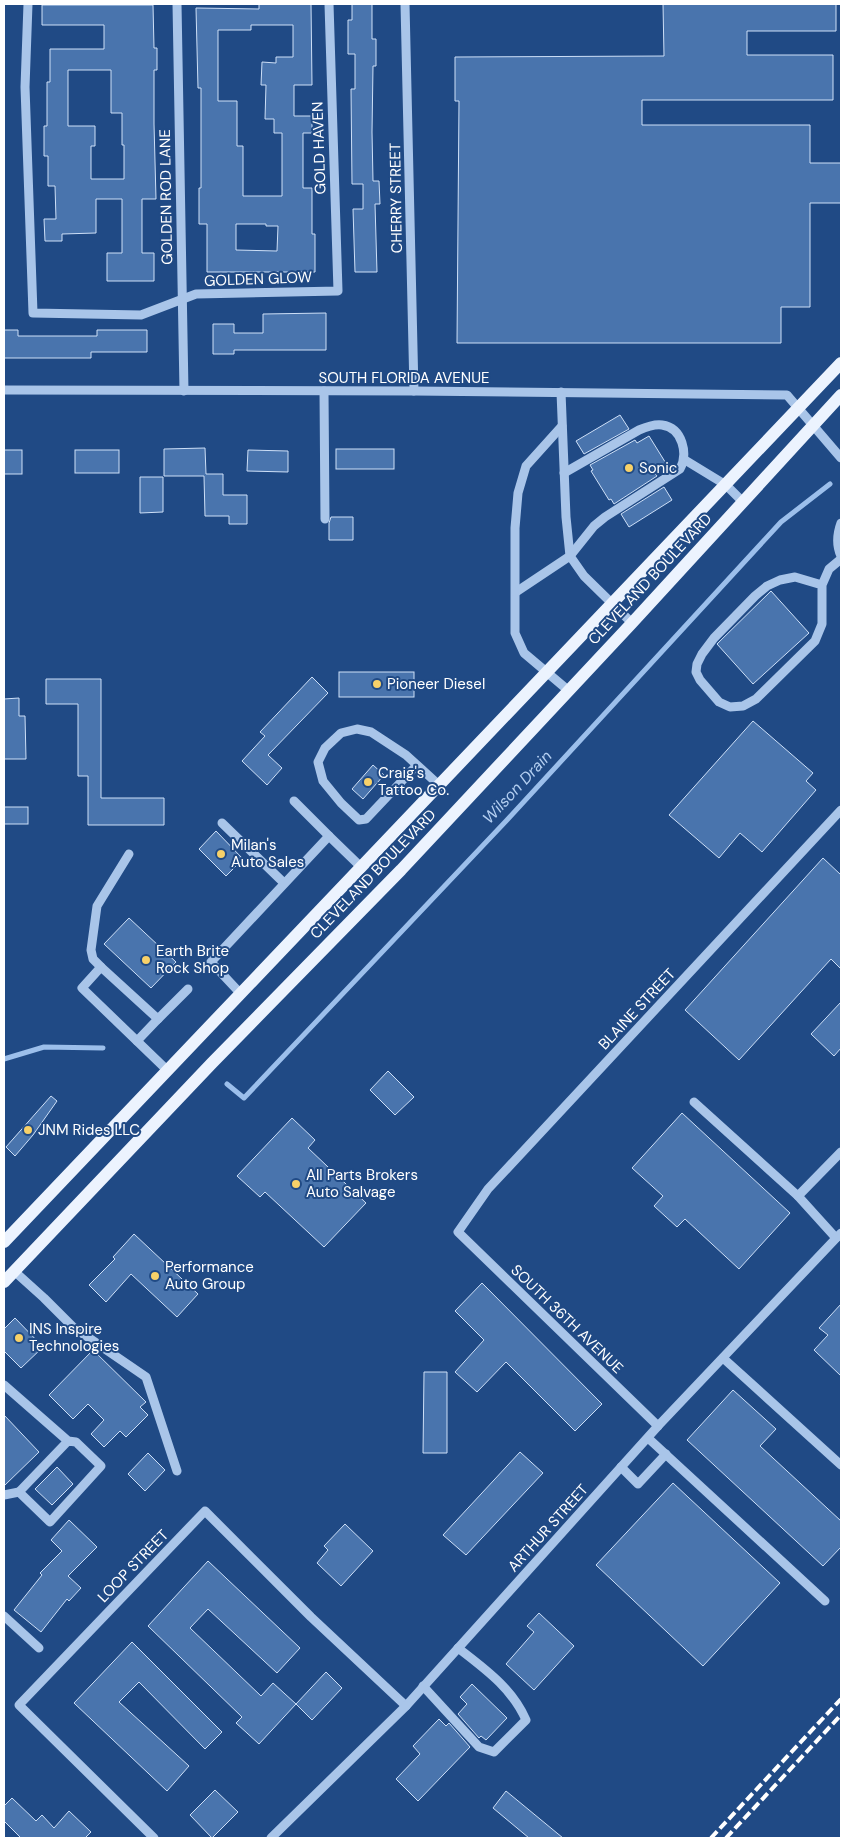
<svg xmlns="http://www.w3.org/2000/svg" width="845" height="1842" viewBox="0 0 845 1842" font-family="'DM Sans',sans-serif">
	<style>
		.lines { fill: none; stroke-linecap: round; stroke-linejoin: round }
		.stream { stroke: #9cbfeb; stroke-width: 5 }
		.building { fill: #4974ad; stroke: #cddff7; fill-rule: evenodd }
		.minor { stroke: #a9c5e9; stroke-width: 9 }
		.major { stroke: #ecf3fe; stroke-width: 12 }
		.rail { stroke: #fff; stroke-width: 4; stroke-dasharray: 9 4; stroke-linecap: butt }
		.poi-dot { fill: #f7d169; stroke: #204a85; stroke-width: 2 }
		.labels { text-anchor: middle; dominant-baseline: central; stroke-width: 4; stroke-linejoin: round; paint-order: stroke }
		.street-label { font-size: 15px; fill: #fff; stroke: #204a85 }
		.poi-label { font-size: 15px; fill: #fff; stroke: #204a85; text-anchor: start }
		.water-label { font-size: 16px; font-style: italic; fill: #b4cff1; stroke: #204a85 }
	</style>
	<rect width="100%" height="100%" fill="#204a85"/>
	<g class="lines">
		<g class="stream">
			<path d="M4,1059L44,1047L103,1048"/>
			<path d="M227,1084L244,1098L507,820L781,522L830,484"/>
		</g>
	</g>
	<g class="building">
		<path d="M259,4H311L312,85H294V116H312V133H303V188H312V234H315V272H207V224H199V188H201V88H198L196,8L259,9ZM251,25H293V57H276V63L262,62L261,85H266L265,119H274V133H282V196H243V146H237V101H218V30H251ZM236,224H266V226H278L277,251L236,250Z"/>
		<path d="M352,4H372V39H376V66H373L372,132L373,181H379L380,204H375L377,272H355L353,209H363V184H352L351,89H355V54H348V20H352Z"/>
		<path d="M663,4H836V31H747V55H833V100H642V125H810V163H841V203H810V307H781V343H457L459,101H455V57L664,56Z"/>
		<path d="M42,5H153L154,48H157V70H154V124L156,199H142V253H154V281H107V253H122V199H96V233L62,234V241H45L44,219H56L55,186H48V156H44V126H47V82H50V49H104V25H42ZM68,70H111V113H122V145H124V179H91V146H95V126H68Z"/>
		<path d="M326,313V350H234V354H213V324H234V333H263V314Z"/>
		<path d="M4,330H18V336H97V330H147V352H91V358H4Z"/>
		<path d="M620,415L629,429L584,454L576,441Z"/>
		<path d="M649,436L667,465L654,472L657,476L614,504L611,499L609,500L591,471L593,470L590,465L635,440L637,443Z"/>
		<path d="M205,448L206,474H223V495H247V524H229V516H205L204,476H164V449Z"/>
		<rect x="336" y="449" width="58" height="20"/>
		<rect x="4" y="450" width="18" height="24"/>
		<rect x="75" y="450" width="44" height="23"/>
		<path d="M248,450L288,451V472L247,471Z"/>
		<path d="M140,477H163V512L140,513Z"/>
		<path d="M664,487L672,500L629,527L621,514Z"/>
		<path d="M331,517H353V540H329V523Z"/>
		<path d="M771,591L809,633L753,684L717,644Z"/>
		<rect x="339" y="672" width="75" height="25"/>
		<path d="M312,677L328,693L268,755L282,768L267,785L242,761L265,736L260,732Z"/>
		<path d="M46,679H101V798H164V825H88V776H78V704H46Z"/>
		<path d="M19,698V716H25L26,759H4V699Z"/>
		<path d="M753,721L813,773L806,781L816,790L762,852L740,833L719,858L669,815Z"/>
		<path d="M373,765L384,775L363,799L352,789Z"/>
		<rect x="4" y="807" width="24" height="17"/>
		<path d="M216,831L243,859L226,876L199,849Z"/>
		<path d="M823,858L841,875V969L831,959L739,1060L685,1010Z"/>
		<path d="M129,918L176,962L151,988L104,944Z"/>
		<path d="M841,1002V1048L834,1056L811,1034Z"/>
		<path d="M388,1071L414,1097L395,1115L370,1090Z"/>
		<path d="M51,1096L57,1101L33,1135L15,1156L6,1147Z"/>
		<path d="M682,1113L790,1213L739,1269L685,1219L677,1227L654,1206L663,1196L632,1168Z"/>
		<path d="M292,1118L315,1140L308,1148L366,1203L324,1247L265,1192L260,1197L237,1176Z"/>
		<path d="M134,1234L198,1294L177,1317L131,1274L106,1302L89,1285L115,1259L113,1257Z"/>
		<path d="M482,1283L602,1404L575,1431L506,1362L477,1392L455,1372L484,1340L455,1311Z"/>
		<path d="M841,1304V1376L814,1350L828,1335L819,1328Z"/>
		<path d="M15,1318L43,1347L21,1368L4,1351V1329Z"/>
		<path d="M93,1350L146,1402L140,1407L148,1415L126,1437L120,1431L104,1447L91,1434L104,1420L88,1404L73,1419L49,1395Z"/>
		<path d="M424,1372H447V1453H423Z"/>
		<path d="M733,1390L776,1429L760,1446L841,1521V1547L823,1566L687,1440Z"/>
		<path d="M4,1415L39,1452L4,1486Z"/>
		<path d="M520,1452L543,1473L466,1555L443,1535Z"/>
		<path d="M148,1453L165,1470L145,1491L128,1474Z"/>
		<path d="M57,1467L73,1484L52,1505L35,1489Z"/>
		<path d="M673,1483L780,1583L703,1666L596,1565Z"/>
		<path d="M69,1520L97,1547L68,1576L81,1588L69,1601L67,1599L41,1632L14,1610L42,1575L40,1573L62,1551L51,1540Z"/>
		<path d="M345,1524L373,1551L341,1586L317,1563L328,1550L324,1546Z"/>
		<path d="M208,1561L300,1648L277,1673L208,1609L190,1628L261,1696L273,1683L296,1704L326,1672L342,1688L312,1720L296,1704L259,1744L236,1723L242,1717L148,1626Z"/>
		<path d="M539,1613L574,1646L534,1690L506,1664L534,1632L527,1626Z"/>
		<path d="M132,1642L222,1732L205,1749L139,1682L119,1702L189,1766L167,1791L74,1703Z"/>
		<path d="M472,1684L507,1718L486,1740L481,1736L479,1738L458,1714L467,1704L460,1697Z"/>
		<path d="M439,1719L446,1726L449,1723L470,1747L418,1801L396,1779L420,1754L413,1746Z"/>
		<path d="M215,1790L238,1812L212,1838L190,1815Z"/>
		<path d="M506,1791L563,1838H529L493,1808Z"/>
		<path d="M12,1798L36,1821L42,1815L54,1828L69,1811L91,1832L85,1838H21L4,1821V1806Z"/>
	</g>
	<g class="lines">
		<g class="minor">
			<path d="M28,4L25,87L33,313L141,315L196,294L338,291L329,4"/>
			<path d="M177,4L184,391"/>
			<path d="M405,4L414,391"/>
			<path d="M4,390L414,391L787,395L841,458"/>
			<path d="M324,391L325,519"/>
			<path d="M561,392L566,517L570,556L584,576L632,623"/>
			<path d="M562,426L526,466L518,493L515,528V633L524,653L569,691"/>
			<path d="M685,460L726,485L743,502"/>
			<path d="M841,523C837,534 836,545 841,556"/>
			<path d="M822,585L795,577L780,580L767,586L755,596L714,638L702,654L697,664L696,672L700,680L719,702L730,707L743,706L756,699L815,641L822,624V585L829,569L841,559"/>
			<path d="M516,592L570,556L594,526L605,517L680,469C688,454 683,428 662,425C655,424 646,427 639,430L564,473"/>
			<path d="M417,765L366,819L359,820L341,803L323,781L318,762L325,748L341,733L357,729L371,732L406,755L439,785"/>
			<path d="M294,801L329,836"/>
			<path d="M222,823L284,883"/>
			<path d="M101,967L93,959L91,950L97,906L129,854"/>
			<path d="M240,993L211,962L329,836L361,867"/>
			<path d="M137,1041L158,1019"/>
			<path d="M167,1070L82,988L101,967L158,1019L188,989"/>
			<path d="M694,1102L798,1196"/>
			<path d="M836,1238L798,1196L841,1152"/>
			<path d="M14,1271L44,1298L73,1327L146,1377L177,1471"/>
			<path d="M723,1358L841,1465"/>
			<path d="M4,1385L68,1441L76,1442L101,1466L50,1522L19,1492L68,1441"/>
			<path d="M658,1426L458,1232L488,1189L841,810"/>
			<path d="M648,1438L825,1601"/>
			<path d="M621,1467L638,1484L666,1454"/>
			<path d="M4,1495L19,1492"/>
			<path d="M4,1616L39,1648"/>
			<path d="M423,1686L479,1747L494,1752L526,1720C512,1688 485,1669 458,1648"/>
			<path d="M154,1838L19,1705L205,1511L311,1617L406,1706"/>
			<path d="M271,1838L406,1706L658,1426L841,1233"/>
		</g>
		<g class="major">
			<path d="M4,1242L841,363"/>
			<path d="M4,1282L212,1063L401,870L632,623L841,395"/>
		</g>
		<g class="rail">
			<path d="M711,1838L841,1699"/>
			<path d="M726,1838L841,1715"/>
		</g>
	</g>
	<g class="poi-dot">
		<circle cx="629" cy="468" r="5"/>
		<circle cx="377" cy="684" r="5"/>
		<circle cx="368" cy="782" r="5"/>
		<circle cx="221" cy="854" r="5"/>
		<circle cx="146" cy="960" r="5"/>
		<circle cx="28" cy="1130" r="5"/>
		<circle cx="296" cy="1184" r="5"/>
		<circle cx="155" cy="1276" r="5"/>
		<circle cx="19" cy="1338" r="5"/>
	</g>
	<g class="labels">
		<g class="street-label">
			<text transform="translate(319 148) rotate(-92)">GOLD HAVEN</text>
			<text transform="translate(166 197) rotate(-91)">GOLDEN ROD LANE</text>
			<text transform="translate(396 198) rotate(-91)">CHERRY STREET</text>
			<text transform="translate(258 279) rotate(-2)">GOLDEN GLOW</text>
			<text x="404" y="378">SOUTH FLORIDA AVENUE</text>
			<text transform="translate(650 579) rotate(-47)">CLEVELAND BOULEVARD</text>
			<text transform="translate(373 874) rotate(-46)">CLEVELAND BOULEVARD</text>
			<text transform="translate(637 1009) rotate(-47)">BLAINE STREET</text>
			<text transform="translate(567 1319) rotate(44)">SOUTH 36TH AVENUE</text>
			<text transform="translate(548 1528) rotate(-48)">ARTHUR STREET</text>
			<text transform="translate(133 1566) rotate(-46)">LOOP STREET</text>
		</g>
		<g class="poi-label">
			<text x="639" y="468">Sonic</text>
			<text x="387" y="684">Pioneer Diesel</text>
			<text x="378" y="773">Craig's<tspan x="378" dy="17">Tattoo Co.</tspan></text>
			<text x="231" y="845">Milan's<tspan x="231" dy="17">Auto Sales</tspan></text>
			<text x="156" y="951">Earth Brite<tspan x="156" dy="17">Rock Shop</tspan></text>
			<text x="38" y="1130">JNM Rides LLC</text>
			<text x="306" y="1175">All Parts Brokers<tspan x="306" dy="17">Auto Salvage</tspan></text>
			<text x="165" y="1267">Performance<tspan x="165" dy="17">Auto Group</tspan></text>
			<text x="29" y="1329">INS Inspire<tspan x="29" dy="17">Technologies</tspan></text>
		</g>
		<g class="water-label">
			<text transform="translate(517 787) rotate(-47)">Wilson Drain</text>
		</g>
	</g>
	<rect width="845" height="1842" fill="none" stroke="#ffffff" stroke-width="10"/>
</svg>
